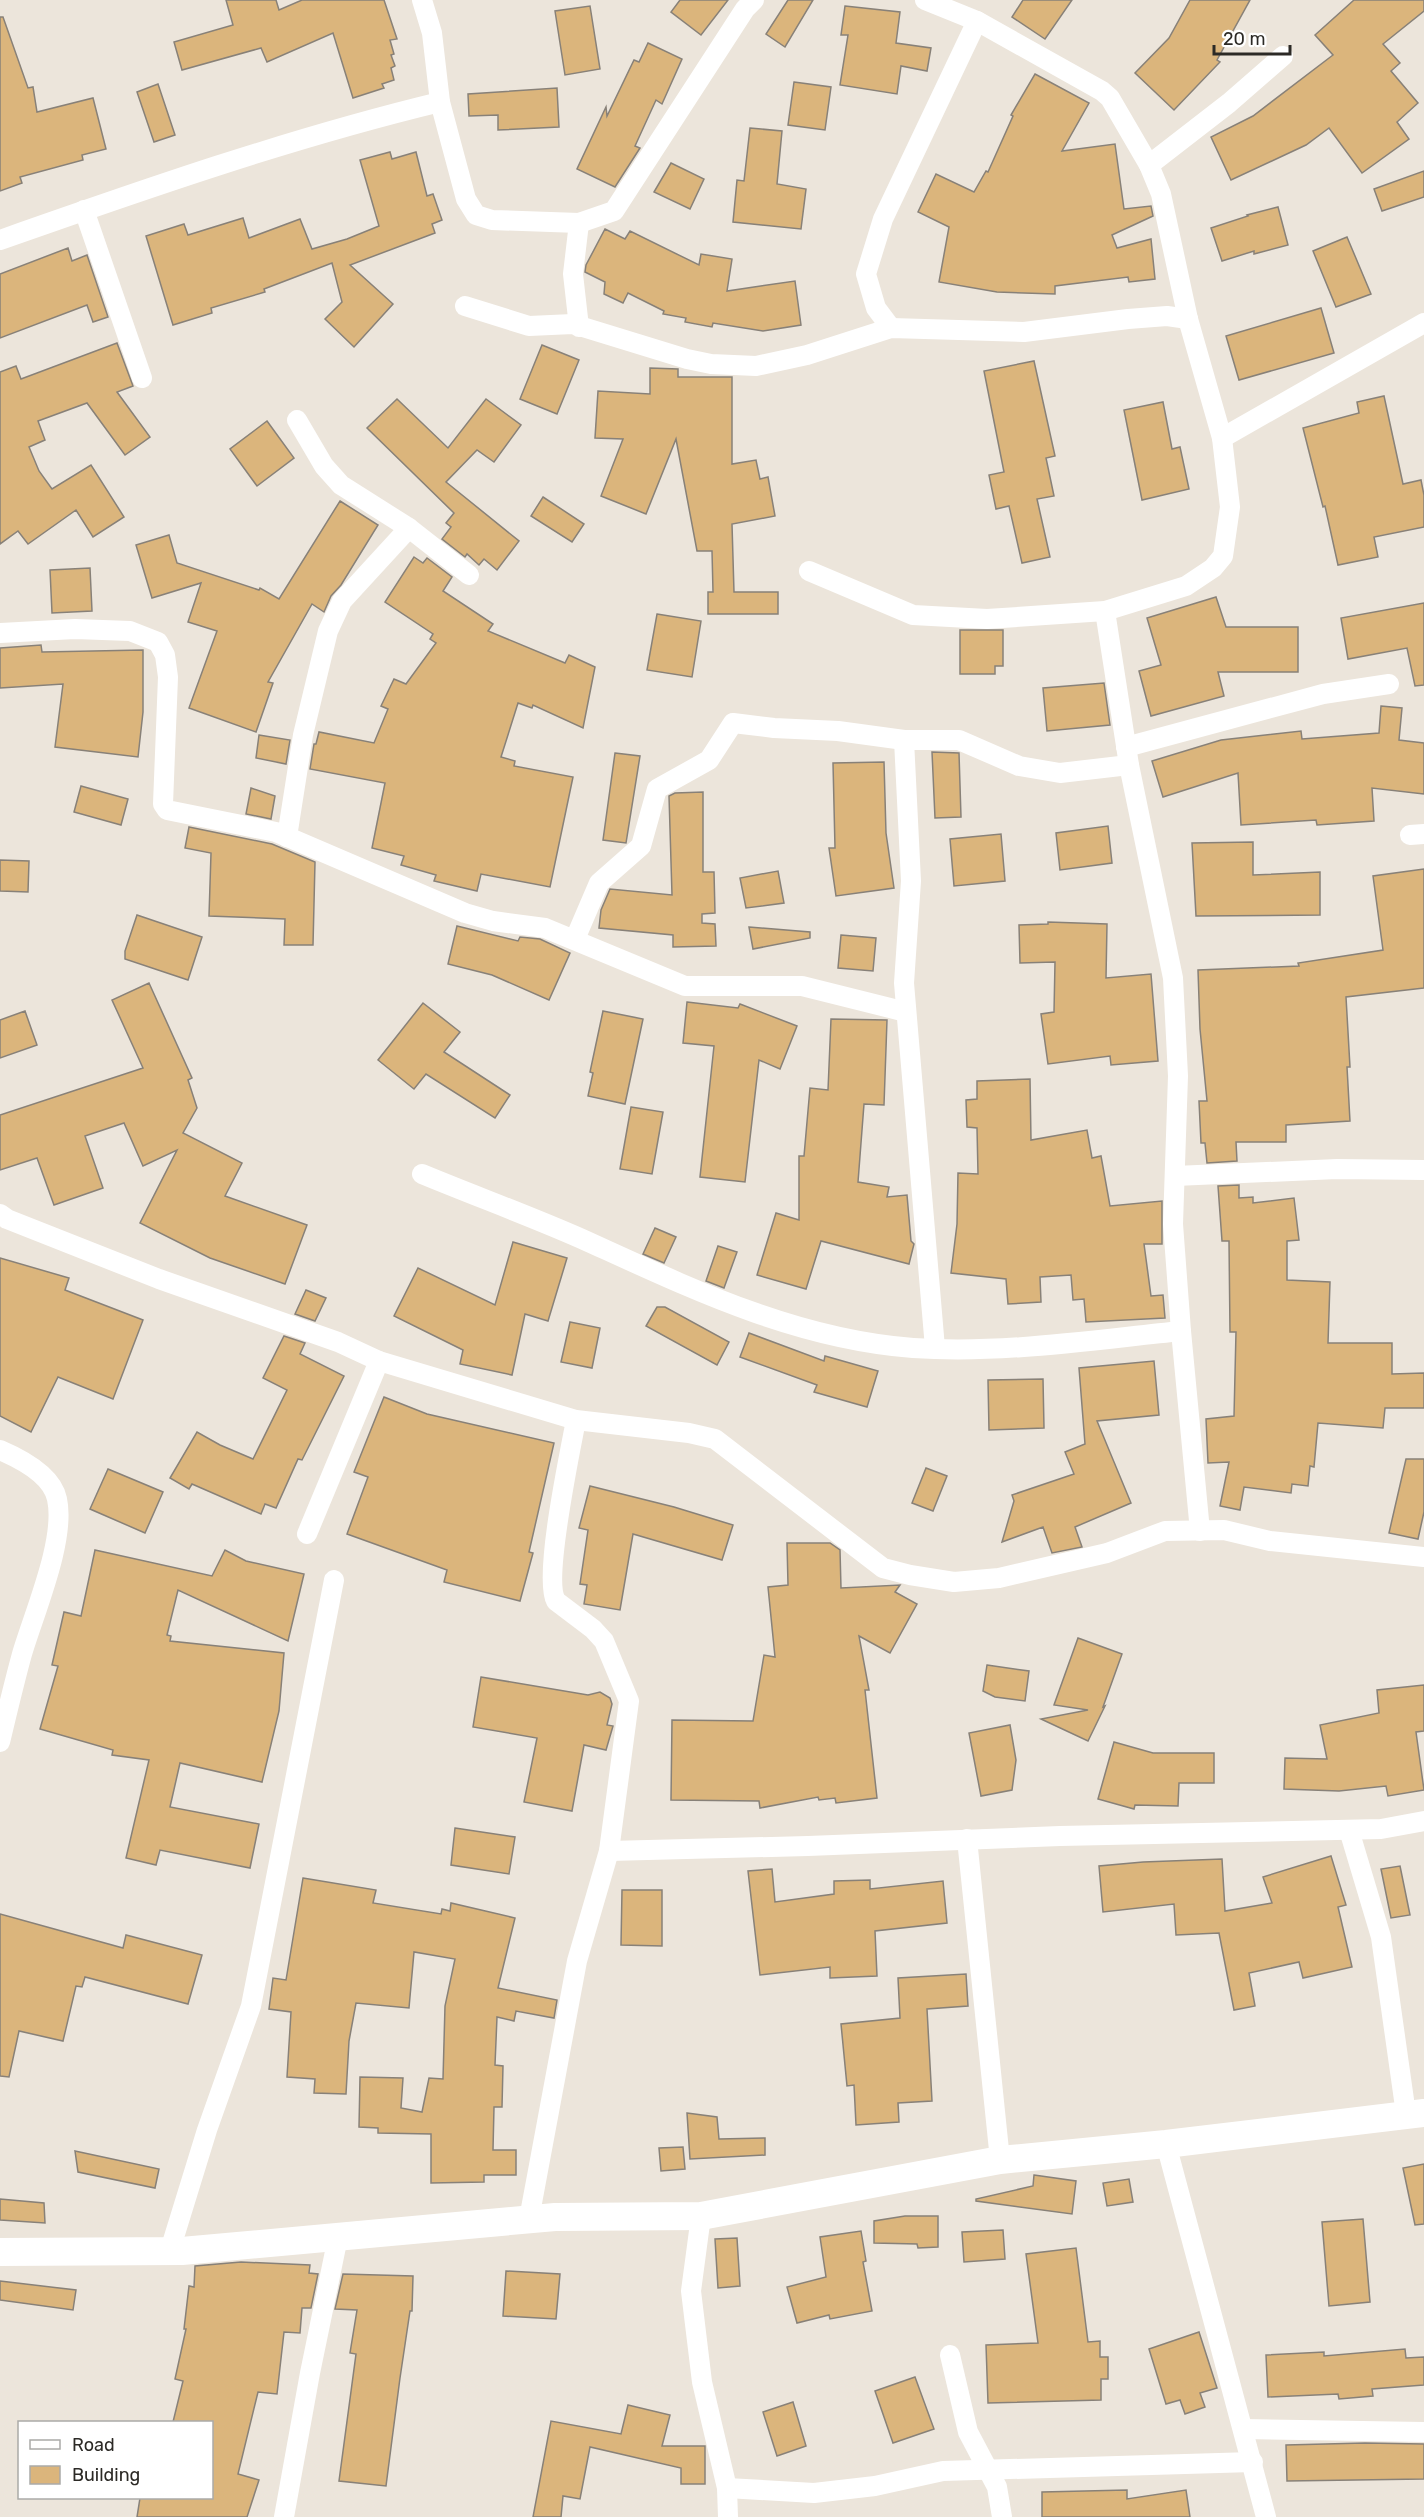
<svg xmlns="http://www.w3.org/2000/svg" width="1424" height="2517" viewBox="0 0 1424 2517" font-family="Rubik,sans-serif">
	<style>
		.building { fill: #dbb57c; stroke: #888178; stroke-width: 1.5 }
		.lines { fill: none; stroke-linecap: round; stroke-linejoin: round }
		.street { stroke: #fff; stroke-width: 20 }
		.secondary { stroke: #fff; stroke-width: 28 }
	</style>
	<rect width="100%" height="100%" fill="#ece5db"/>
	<g class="building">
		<path d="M226,0H276L279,10L302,0H384L397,39L390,40L394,54L391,55L395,66L391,68L394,80L382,84L384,88L353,98L333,33L267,62L261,48L182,70L174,42L233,25Z"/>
		<path d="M680,0H728L701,35L671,12Z"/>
		<path d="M788,0H813L785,47L766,34Z"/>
		<path d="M1023,0H1072L1045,39L1012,17Z"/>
		<path d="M1190,0H1250L1217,60L1220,62L1174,110L1135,73L1169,38Z"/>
		<path d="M1354,0H1424V11L1383,44L1400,63L1391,71L1418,103L1397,122L1409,139L1362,173L1329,128L1306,145L1231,180L1211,137L1253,116L1333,55L1315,35Z"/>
		<path d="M590,6L600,69L565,75L555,11Z"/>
		<path d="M845,6L900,12L896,43L931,48L927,71L901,66L897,94L840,85L848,35H841Z"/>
		<path d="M0,17H3L28,88L33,87L37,112L93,98L106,149L82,155L83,160L20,177L22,183L0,191Z"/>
		<path d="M648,43L682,59L662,104L656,100L635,146L640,148L615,187L577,169L606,107L607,116L634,60L639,62Z"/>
		<path d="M1035,74L1089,103L1062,151L1115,144L1124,209L1151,206L1153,216L1112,235L1117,248L1151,239L1155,279L1129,282L1128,277L1055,286V294L997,292L939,282L949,227L918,212L936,174L974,192L986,171L988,172L1013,116L1011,115Z"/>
		<path d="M794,82L831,87L825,130L788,125Z"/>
		<path d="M158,84L175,135L154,142L137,92Z"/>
		<path d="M557,88L559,127L498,130V115L469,116L468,94Z"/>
		<path d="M750,128L782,131L777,184L806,189L801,229L733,222L737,180L744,181Z"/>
		<path d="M390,152L392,159L416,152L427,196L433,194L442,220L432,224L435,233L350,265L393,304L354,347L325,319L342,302L332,263L264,289L265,292L211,308L212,313L173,325L146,236L184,224L188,235L243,218L249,238L300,219L312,249L347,239L379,226L360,160Z"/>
		<path d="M671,163L704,179L690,209L654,192Z"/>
		<path d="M1424,171V197L1382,211L1374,189Z"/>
		<path d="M1278,207L1288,245L1254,254V251L1222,261L1211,228L1248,216L1247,215Z"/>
		<path d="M605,229L625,239L630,231L699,265L701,254L732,259L727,291L795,281L801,325L763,331L713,323L712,327L685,322L686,318L663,314L664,311L628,293L623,303L604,294L605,282L585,272L586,265Z"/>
		<path d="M1347,237L1371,294L1336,307L1313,251Z"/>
		<path d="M68,248L72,261L87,255L108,317L93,322L87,305L0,338V274Z"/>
		<path d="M1321,308L1334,353L1239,380L1226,336Z"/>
		<path d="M117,343L133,386L117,392L150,437L125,455L87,403L38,421L45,440L29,447L39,471L52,489L91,465L124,517L93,537L76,510L28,544L18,531L0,544V372L16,366L21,379Z"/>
		<path d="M542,345L579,360L557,414L520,399Z"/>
		<path d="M1034,361L1055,456L1046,458L1054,496L1037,499L1050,557L1022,563L1009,506L996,509L989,475L1004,472L984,371Z"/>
		<path d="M650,368L678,369V377H732V464L756,460L760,479L768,477L775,516L732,524L734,592H778V614H708V592H713L712,551H697L676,439L646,514L601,496L623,439L595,438L598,391L650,394Z"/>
		<path d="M1384,396L1403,484L1421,480L1424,495V527L1374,537L1378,557L1338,565L1325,506L1323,507L1303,428L1359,413L1357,402Z"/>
		<path d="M397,399L448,448L486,399L521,425L494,462L477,450L446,482L519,541L497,570L484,559L479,565L467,554L465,557L442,539L451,527L446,523L454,513L367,428Z"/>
		<path d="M1163,402L1172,449L1180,447L1189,489L1142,500L1124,410Z"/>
		<path d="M267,421L294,458L257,486L230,449Z"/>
		<path d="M543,497L584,524L572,542L531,516Z"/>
		<path d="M340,501L378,525L341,585L331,596L324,612L312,604L268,682L273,683L256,732L189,708L217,631L188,622L201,583L152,598L136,545L169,535L177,563L259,590L260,588L279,599Z"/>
		<path d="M414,557L423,563L427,558L452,577L443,591L493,624L488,631L565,663L569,655L595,667L583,728L533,705L532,708L518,703L501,757L515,761L514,766L573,777L550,887L481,874L477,891L434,881L436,875L401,865L404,856L372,848L385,783L310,769L314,744H316L319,732L374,743L388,709L381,706L394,679L406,684L436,643L430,639L433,634L385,602Z"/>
		<path d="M90,568L92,611L52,613L50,570Z"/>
		<path d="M1216,597L1226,627H1298V672H1218L1224,696L1151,716L1139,671L1161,665L1147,618Z"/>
		<path d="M1424,603V685L1415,686L1407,648L1348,659L1341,618Z"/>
		<path d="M657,614L701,621L692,677L647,670Z"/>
		<path d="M960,630H1003V666H995V674H960Z"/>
		<path d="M41,645L42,652L143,650V712L138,757L55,747L63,684L0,688V648Z"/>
		<path d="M1104,683L1110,725L1047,731L1043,688Z"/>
		<path d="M1381,706L1402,708L1399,740L1424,743V794L1372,788L1374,821L1317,825L1316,820L1241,825L1238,773L1163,797L1152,761L1221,740L1301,731L1302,739L1379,733Z"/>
		<path d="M259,735L290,740L286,764L256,758Z"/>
		<path d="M932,752L959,753L961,817L935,818Z"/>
		<path d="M615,753L640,756L626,843L603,840Z"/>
		<path d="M884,762L886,833L894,888L836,896L829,848H835L833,763Z"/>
		<path d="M81,786L128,799L121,825L74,812Z"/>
		<path d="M251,788L275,796L271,819L246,814Z"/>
		<path d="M703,792V872H714L715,913L702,914V923L715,924L716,946L673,947V935L599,928L601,910L610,889L672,895L669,796L675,793Z"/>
		<path d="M1108,826L1112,863L1060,870L1056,833Z"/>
		<path d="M189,827L272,844L315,862L313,945H284L285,919L209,916L211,853L185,848Z"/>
		<path d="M1001,834L1005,881L954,886L950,839Z"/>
		<path d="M1253,842V875L1320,872V915L1196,916L1192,843Z"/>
		<path d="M0,860L29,861L28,892L0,891Z"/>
		<path d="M1424,869V988L1346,997L1350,1067H1347L1350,1121L1286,1125V1142H1236L1237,1161L1207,1163L1205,1143H1201L1199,1101H1207L1200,1029L1198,970L1299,966L1298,963L1383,950L1373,876Z"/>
		<path d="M778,871L784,903L746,908L740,878Z"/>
		<path d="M137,915L202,937L188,980L125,959V951Z"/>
		<path d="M1048,922L1107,924L1106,978L1151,974L1158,1061L1111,1065L1110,1056L1048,1064L1041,1014L1054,1012L1055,962L1020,963L1019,925L1048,924Z"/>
		<path d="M457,926L518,941L520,937L540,939L570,953L549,1000L492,975L448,964Z"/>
		<path d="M749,927L810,932V938L753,949Z"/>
		<path d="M841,935L876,938L873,971L838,968Z"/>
		<path d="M149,983L192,1078L188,1080L197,1108L183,1133L242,1163L225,1196L307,1225L285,1284L210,1258L140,1223L177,1150L143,1166L124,1123L85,1136L103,1188L54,1205L37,1158L0,1170V1115L143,1068L112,1000Z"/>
		<path d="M687,1002L738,1008L740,1004L797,1026L780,1069L759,1060L745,1182L700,1177L714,1046L683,1043Z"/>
		<path d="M423,1003L460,1032L444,1052L510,1095L495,1118L426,1074L414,1089L378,1060Z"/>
		<path d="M25,1011L37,1045L0,1058V1020Z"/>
		<path d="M603,1011L643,1019L625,1104L588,1096L593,1073L590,1072Z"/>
		<path d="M831,1019L887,1020L884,1105L864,1104L858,1182L889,1187L887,1197L907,1195L911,1241L914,1244L909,1264L821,1241L806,1289L757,1275L776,1213L799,1220V1156H804L810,1088L828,1090Z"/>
		<path d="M1030,1079L1031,1140L1087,1130L1092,1158L1101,1156L1110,1206L1162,1201V1244H1144L1151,1296L1163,1295L1165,1318L1086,1322L1084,1299L1073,1300L1071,1275L1040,1277L1041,1302L1008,1304L1006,1279L951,1273L957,1224L958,1173L978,1174L977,1128L967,1127L966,1100L977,1099V1081Z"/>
		<path d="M631,1107L663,1112L652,1174L620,1169Z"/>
		<path d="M1239,1185V1198L1253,1197V1203L1294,1198L1299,1240L1287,1241V1280L1330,1282L1328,1343H1392V1374L1424,1373V1408H1385L1383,1428L1318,1423L1314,1467L1310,1466L1308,1486L1292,1484L1291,1493L1244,1487L1240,1510L1220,1506L1229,1462L1208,1463L1206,1419L1234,1416L1236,1332H1230L1229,1241H1222L1218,1186Z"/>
		<path d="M655,1228L676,1237L664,1263L643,1254Z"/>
		<path d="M513,1242L567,1258L548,1321L525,1314L512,1375L460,1364L463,1350L394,1316L418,1268L495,1305Z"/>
		<path d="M718,1246L737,1252L724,1288L706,1281Z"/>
		<path d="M0,1258L69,1278L65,1290L143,1320L113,1399L58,1377L31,1432L0,1416Z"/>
		<path d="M306,1290L326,1298L315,1321L295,1314Z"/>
		<path d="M657,1307H665L729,1342L717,1365L646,1326Z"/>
		<path d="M570,1322L600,1328L592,1368L561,1362Z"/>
		<path d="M749,1333L824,1361L825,1356L878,1371L867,1407L814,1392L817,1385L740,1357Z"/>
		<path d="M284,1336L305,1343L300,1354L344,1376L302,1460L298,1459L276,1508L265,1504L261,1514L192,1484L189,1489L170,1478L197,1432L220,1445L253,1459L287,1390L263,1378Z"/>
		<path d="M1154,1361L1159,1415L1097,1421L1131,1503L1075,1527L1082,1547L1052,1553L1043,1527L1002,1542L1014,1501L1012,1495L1074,1474L1065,1452L1085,1444L1079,1368Z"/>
		<path d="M1043,1379L1044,1428L989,1430L988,1380Z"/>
		<path d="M384,1397L427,1414L554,1443L529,1552L533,1553L520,1601L444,1582L447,1570L347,1534L368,1477L354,1472Z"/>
		<path d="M1406,1459H1424V1512L1418,1539L1389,1533Z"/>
		<path d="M926,1468L947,1476L933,1511L912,1503Z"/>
		<path d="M108,1469L163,1492L145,1533L90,1509Z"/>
		<path d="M590,1486L674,1507L733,1525L722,1560L633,1534L620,1610L584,1604L587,1585L580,1584L588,1530L579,1528Z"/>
		<path d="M787,1543H830L840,1550L841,1588L900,1585L895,1592L917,1604L890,1653L859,1636L869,1690H865L877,1798L836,1803L835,1798L819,1800L818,1797L760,1808L759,1801L671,1800L672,1720L753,1721L764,1655L775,1657L768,1587L788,1585Z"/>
		<path d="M95,1550L212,1576L225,1550L246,1561L304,1574L288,1641L178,1590L167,1635L171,1636L170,1641L284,1653L279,1711L262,1782L180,1763L170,1807L259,1824L250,1868L160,1850L156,1865L126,1858L149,1760L112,1755L113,1750L40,1729L58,1666L52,1665L64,1612L81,1616Z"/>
		<path d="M1078,1638L1122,1654L1103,1707L1105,1706L1088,1741L1041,1719L1088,1710L1054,1705Z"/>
		<path d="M987,1665L1029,1671L1025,1701L995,1697L983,1691Z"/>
		<path d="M481,1677L588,1695L600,1692L610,1698L612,1704L607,1725L613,1726L606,1750L584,1745L572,1811L524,1802L537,1738L473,1727Z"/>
		<path d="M1424,1685V1731L1416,1732L1424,1790L1388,1796L1386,1786L1339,1791L1284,1789L1285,1758L1327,1759L1320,1725L1379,1713L1377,1690Z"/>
		<path d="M1010,1725L1016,1760L1012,1790L981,1796L969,1733Z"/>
		<path d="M1114,1742L1153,1753H1214V1783H1179L1178,1806L1135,1805L1134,1809L1098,1799Z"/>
		<path d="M455,1828L515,1837L509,1874L451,1865Z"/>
		<path d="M1331,1856L1346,1905L1338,1907L1352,1967L1303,1978L1299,1962L1249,1973L1255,2006L1234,2010L1219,1933L1176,1935L1174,1904L1103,1912L1099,1866L1143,1862L1222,1859L1225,1911L1272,1903L1263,1877Z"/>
		<path d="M1400,1866L1410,1915L1391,1918L1381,1869Z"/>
		<path d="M772,1869L775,1902L834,1894V1881L870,1880V1889L943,1881L947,1923L875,1931L877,1976L830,1978V1967L760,1975L748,1871Z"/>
		<path d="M303,1878L376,1890L373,1903L441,1914L442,1909L450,1911L451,1903L515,1918L498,1988L557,2000L554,2018L516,2011L514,2021L497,2017L495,2065L503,2066L502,2107H494L493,2150H516V2175H484V2182L431,2183V2134L378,2133V2128L359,2127L360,2077L403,2078L401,2108L422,2112L429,2078L443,2079L445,2006L455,1959L414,1952L409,2008L356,2003L349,2041L346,2094L314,2093L315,2079L287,2077L291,2012L269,2009L273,1978L286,1980Z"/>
		<path d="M622,1890H662V1946L621,1945Z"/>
		<path d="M0,1914L123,1948L126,1935L202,1955L188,2004L85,1977L82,1987L76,1986L63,2041L19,2031L9,2077L0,2076Z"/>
		<path d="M966,1974L968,2006L927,2009L932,2101L898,2103L899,2122L856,2125L854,2085L847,2086L841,2024L900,2018L898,1978Z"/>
		<path d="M687,2113L717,2117L719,2139L765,2138V2155L690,2159Z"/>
		<path d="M683,2147L685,2169L661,2171L659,2148Z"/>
		<path d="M75,2151L159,2169L155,2188L78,2172Z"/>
		<path d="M1424,2164V2224L1415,2225L1403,2168Z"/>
		<path d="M1034,2175L1076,2181L1072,2214L976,2201V2199L1033,2186Z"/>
		<path d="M1129,2179L1133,2202L1107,2206L1103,2183Z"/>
		<path d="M0,2199L44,2203L45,2223L0,2220Z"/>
		<path d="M905,2216H938V2247L918,2248L917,2244L874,2243V2221Z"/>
		<path d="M1363,2219L1370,2302L1329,2306L1322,2222Z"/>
		<path d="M1003,2230L1005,2259L964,2262L962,2232Z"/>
		<path d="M861,2231L866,2261L863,2262L872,2311L830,2319L829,2315L797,2323L787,2287L826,2277L820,2237Z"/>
		<path d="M737,2238L740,2286L718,2288L715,2239Z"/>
		<path d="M1076,2248L1088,2342L1100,2341V2357H1108V2379H1101V2400L988,2403L986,2345L1038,2343L1026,2254Z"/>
		<path d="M241,2262L310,2265L309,2273L318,2274L311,2308H302L300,2333L284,2332L277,2394L258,2392L238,2474L259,2480L247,2517H137L140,2498H212V2422H173L183,2381L175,2379L186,2329H184L189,2286L194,2287L195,2266Z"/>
		<path d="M506,2271L560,2274L556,2319L503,2316Z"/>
		<path d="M343,2274L413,2276L412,2311H410L400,2378L386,2486L339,2481L356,2354L350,2353L357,2310L335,2309Z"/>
		<path d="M0,2281L76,2290L73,2310L0,2300Z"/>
		<path d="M1199,2332L1217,2388L1200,2393L1205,2407L1185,2414L1180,2400L1166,2404L1149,2349Z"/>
		<path d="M1405,2349L1406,2358L1424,2357V2385L1372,2389L1373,2396L1339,2399L1338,2394L1268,2397L1266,2355L1324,2352V2356Z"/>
		<path d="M915,2377L934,2429L893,2443L875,2391Z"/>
		<path d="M793,2402L806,2446L777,2456L763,2412Z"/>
		<path d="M628,2405L670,2415L662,2446H705V2484H681V2468L590,2447L580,2499L563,2496L561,2517H533L551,2421L621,2434Z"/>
		<path d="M1365,2443L1424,2444V2479L1287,2481L1286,2445Z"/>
		<path d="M1127,2490V2499L1186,2490L1190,2517H1042V2492Z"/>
	</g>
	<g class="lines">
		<g class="street">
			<path d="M422,0L432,33L440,102L466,199L476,215L492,220L579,223L614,211L745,9L754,0"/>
			<path d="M1149,165L1229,103L1283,56"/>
			<path d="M84,210L142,378"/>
			<path d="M0,240C145,189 291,138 440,102"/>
			<path d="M465,306L529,326L573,324L687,359L711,364L756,366L807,355L891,328L1024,332L1128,319L1167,316L1188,319"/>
			<path d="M579,327L573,274L579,223"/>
			<path d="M891,328L876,308L866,274L883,219L977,21"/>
			<path d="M297,420L324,466L341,485L409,528L469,575"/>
			<path d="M1222,438L1424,323"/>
			<path d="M809,571L913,615L987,619L1105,611L1186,586L1213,568L1223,556L1230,507L1222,438L1188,319L1161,194L1149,165L1110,98L1102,91L977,21L925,0"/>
			<path d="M1105,611L1129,765L1173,978L1178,1076L1173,1224L1181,1331L1200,1531"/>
			<path d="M0,633L75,629L130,631L158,642L165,655L168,677L163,804L167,810L276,832L465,913L493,921L545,928L685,986H802L906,1012"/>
			<path d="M904,740L911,881L904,983L935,1348"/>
			<path d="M1126,747L1323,694L1389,684"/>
			<path d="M1410,835L1424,834"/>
			<path d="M287,837L303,735L328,631L342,601L409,528"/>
			<path d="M575,939L599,883L641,846L657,789L709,760L733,723L774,728L838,731L904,740H959L1019,766L1060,773L1129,765"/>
			<path d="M422,1174C475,1196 530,1216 582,1239C690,1288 794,1339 913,1348C1002,1354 1092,1340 1181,1331"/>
			<path d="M1175,1176L1337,1169L1424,1170"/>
			<path d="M0,1214L7,1219L159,1279L338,1342L379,1361L576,1420L689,1433L715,1439L883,1568L910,1575L954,1582L999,1578L1107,1553L1165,1531L1224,1530L1270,1541L1424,1557"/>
			<path d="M0,1450C21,1459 52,1475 57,1499C66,1540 34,1613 22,1654C14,1683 7,1713 0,1742"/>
			<path d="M307,1534L379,1361"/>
			<path d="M1349,1830L1381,1937L1406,2114"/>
			<path d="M967,1839L1000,2160"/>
			<path d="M609,1851L808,1846L1060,1836L1381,1829L1424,1821"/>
			<path d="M1166,2144L1266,2517"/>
			<path d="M701,2216L691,2291L702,2382L727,2488L728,2517"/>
			<path d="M529,2219L577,1961L609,1851L629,1701L604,1641L593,1629L556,1601C543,1579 570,1452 576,1420"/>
			<path d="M170,2250L207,2130L251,2006L334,1580"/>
			<path d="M950,2355L968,2432L997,2487L1002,2517"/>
			<path d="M1244,2429L1424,2432"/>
			<path d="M727,2488L814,2493L875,2486L943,2471L1253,2462"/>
			<path d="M284,2517L310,2373L338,2237"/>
		</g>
		<path class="secondary" d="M0,2252L182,2251L555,2217L701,2216L1000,2160L1166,2144L1424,2113"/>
	</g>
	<rect x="18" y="2421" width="195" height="78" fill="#ffffff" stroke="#abaaa8" stroke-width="1.5"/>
	<rect x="30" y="2440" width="30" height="9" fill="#ffffff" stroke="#abaaa8" stroke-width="1.5"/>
	<text x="72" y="2451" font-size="18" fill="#2c2a26">Road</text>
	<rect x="30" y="2466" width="30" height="18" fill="#dbb57c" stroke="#abaaa8" stroke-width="1.5"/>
	<text x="72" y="2481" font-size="18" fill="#2c2a26">Building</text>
	<path d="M1214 45v9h76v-9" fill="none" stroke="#2c2a26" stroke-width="3"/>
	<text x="1223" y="45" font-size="18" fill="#2c2a26" stroke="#ffffff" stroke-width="4.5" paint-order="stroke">20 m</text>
</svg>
